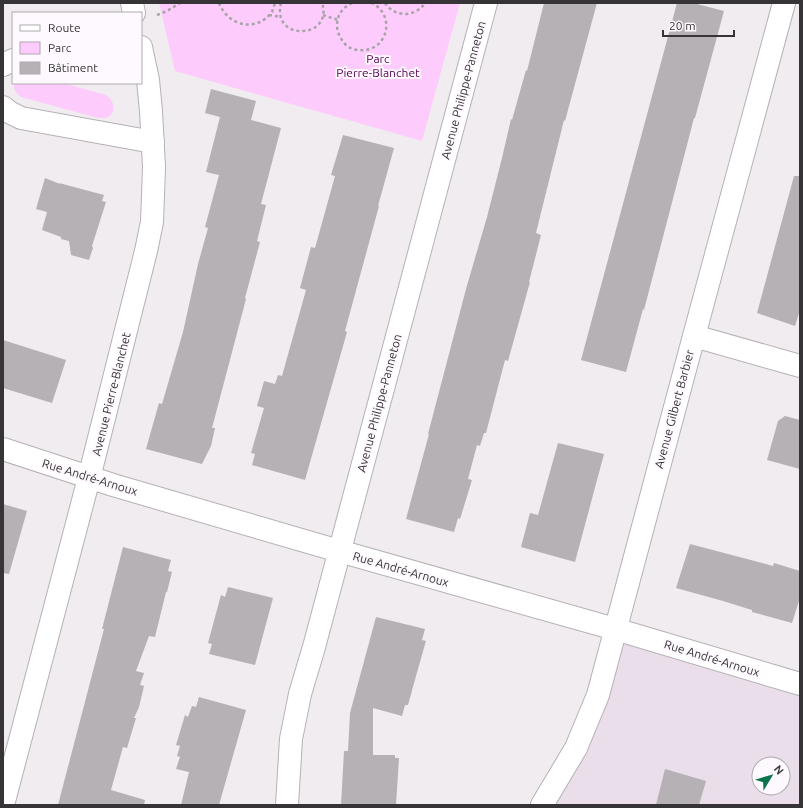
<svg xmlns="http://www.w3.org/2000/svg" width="803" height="808" viewBox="0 0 803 808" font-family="Ubuntu,sans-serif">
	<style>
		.built { fill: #e9dee9; fill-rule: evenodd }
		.green { fill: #fdccfc }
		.building { fill: #b5b1b5 }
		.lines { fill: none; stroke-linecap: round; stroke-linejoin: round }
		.street-casing { stroke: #b5b1b5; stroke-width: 24 }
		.path { stroke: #a7a4a7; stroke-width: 2.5; stroke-dasharray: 3 3; stroke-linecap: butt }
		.street { stroke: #fff; stroke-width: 22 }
		.labels { text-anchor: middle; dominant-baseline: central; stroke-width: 4; stroke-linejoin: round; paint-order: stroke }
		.park-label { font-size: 12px; fill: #570059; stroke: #fef9fe }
		.street-label { font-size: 12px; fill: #363436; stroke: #fef9fe }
	</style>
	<rect width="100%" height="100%" fill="#f0ecf0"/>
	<path class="built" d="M615,629L800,684V805H542ZM759,764H783V788H759Z"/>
	<g class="green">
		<path d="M159,3H460L422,141L175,71Z"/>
		<path d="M14,83H63L106,95C114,100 117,112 108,117C104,119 98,118 94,117L21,97C16,93 13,89 14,83Z"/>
	</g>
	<g class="building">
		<path d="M544,3H597L565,121L564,120L536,233L541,235L529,282H530L508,361L505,360L486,433H484L480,446L477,445L468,479L472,480L460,519L458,518L454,532L406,519L429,434H428L466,289L487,217L502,158L511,119L512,120L526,70L527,71Z"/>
		<path d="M677,3H693L724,11L695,118H694L644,310L643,309L626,372L581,360Z"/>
		<path d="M211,89L256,101L251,120L281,128L261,204L266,205L257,241L260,242L245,298L246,299L212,428H215L211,446L202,464L146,449L159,403L162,404L183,332L198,264L208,228L205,227L219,175L206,172L220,117L205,113Z"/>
		<path d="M343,135L394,148L378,206H379L345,331L347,332L305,480L252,465L255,454L251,453L264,408L257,406L264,381L275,384L278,375L282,376L306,290L300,288L311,247L315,248L335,176L331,175Z"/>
		<path d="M794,176H800V310L795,326L757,313Z"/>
		<path d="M45,178L60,184L59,183L104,195L102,201L106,202L92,246L93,248L89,260L71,255L69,241L61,239V237L42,230L47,212L36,209Z"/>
		<path d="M3,340L66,360L52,403L3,388Z"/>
		<path d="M785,416L800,420V469L767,460L778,421Z"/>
		<path d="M558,443L604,454L575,562L521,547L530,513L538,515Z"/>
		<path d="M3,504L27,511L9,574L3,573Z"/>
		<path d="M690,544L773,566L774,563L800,571V598L792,623L752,612V610L723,601L676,588Z"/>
		<path d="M123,547L171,560L168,571L172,572L167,592H166L155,637L149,636L136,671L144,673L140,685L144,686L139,707L134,718H136L127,748L123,747L111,790L145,800L144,805H58L104,629H102Z"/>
		<path d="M228,587L273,598L255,665L209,654L212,644L208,643L221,595L225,597Z"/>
		<path d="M376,617L425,629L422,640L426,641L416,676L408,705H405L402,716L373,708V755H395V758H399L396,805H341L344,751H348L350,713Z"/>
		<path d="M199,697L246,710L219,805H181L189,772L176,769L180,757L177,756L180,746L176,745L185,715L188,717L192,706L196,707Z"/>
		<path d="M665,769L706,781L699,805H656Z"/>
	</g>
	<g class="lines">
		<g class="street-casing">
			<g id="street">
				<path d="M132,3L134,13"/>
				<path d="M3,65L13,60"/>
				<path d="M3,107L9,112L21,118L153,142"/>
				<path d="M694,336L800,366"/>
				<path d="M3,449L113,485L339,551L615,629L800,684"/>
				<path d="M3,805L89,478L146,251L152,222L154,167L151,111L148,80L141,47"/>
				<path d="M287,805L291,739L300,694L314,647L486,3"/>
				<path d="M542,805L576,748L598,695L694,336L784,3"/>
			</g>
		</g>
		<g class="path">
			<path d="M219,3C228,26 256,33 272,12C273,9 274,6 275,3"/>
			<path d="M281,3C271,42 334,39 322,3"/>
			<path d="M352,3C343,7 337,15 337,25C337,32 340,38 345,44C349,48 354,50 359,50C387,53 397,16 372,3"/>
			<path d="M385,3C394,17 415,18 425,3"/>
			<path d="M157,15L167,11L180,3"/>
			<path d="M269,15L281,17"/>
			<path d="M323,15L338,20"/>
		</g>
		<use href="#street" class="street"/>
	</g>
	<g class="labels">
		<g class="park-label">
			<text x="378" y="58">Parc<tspan x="378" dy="14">Pierre-Blanchet</tspan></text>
		</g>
		<g class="street-label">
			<text transform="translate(463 90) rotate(-75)">Avenue Philippe-Panneton</text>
			<text transform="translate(111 394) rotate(-76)">Avenue Pierre-Blanchet</text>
			<text transform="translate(379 403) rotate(-75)">Avenue Philippe-Panneton</text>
			<text transform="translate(674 409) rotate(-75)">Avenue Gilbert Barbier</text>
			<text transform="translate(90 477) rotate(17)">Rue André-Arnoux</text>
			<text transform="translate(401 569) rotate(16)">Rue André-Arnoux</text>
			<text transform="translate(712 658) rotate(17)">Rue André-Arnoux</text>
		</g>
	</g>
	<rect width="803" height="808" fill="none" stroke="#363436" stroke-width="8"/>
	<rect x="12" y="12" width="130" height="72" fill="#fef9fe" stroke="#aeaaae"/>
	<rect x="20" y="25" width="20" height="6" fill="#ffffff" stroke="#aeaaae"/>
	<text x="48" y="32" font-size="12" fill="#363436">Route</text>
	<rect x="20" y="42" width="20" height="12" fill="#fdccfc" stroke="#aeaaae"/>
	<text x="48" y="52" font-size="12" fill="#363436">Parc</text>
	<rect x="20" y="62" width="20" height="12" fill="#b5b1b5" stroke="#aeaaae"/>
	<text x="48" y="72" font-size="12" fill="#363436">Bâtiment</text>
	<g transform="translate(771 776) rotate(52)"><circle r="19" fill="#fef9fe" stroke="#aeaaae"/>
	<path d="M0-3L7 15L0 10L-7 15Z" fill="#0a744c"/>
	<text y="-6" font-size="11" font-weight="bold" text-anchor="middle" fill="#363436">N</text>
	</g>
	<path d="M663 30v6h71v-6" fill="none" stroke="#363436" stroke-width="2"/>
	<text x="669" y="30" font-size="12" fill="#363436" stroke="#fef9fe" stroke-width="3" paint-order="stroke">20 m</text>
</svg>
